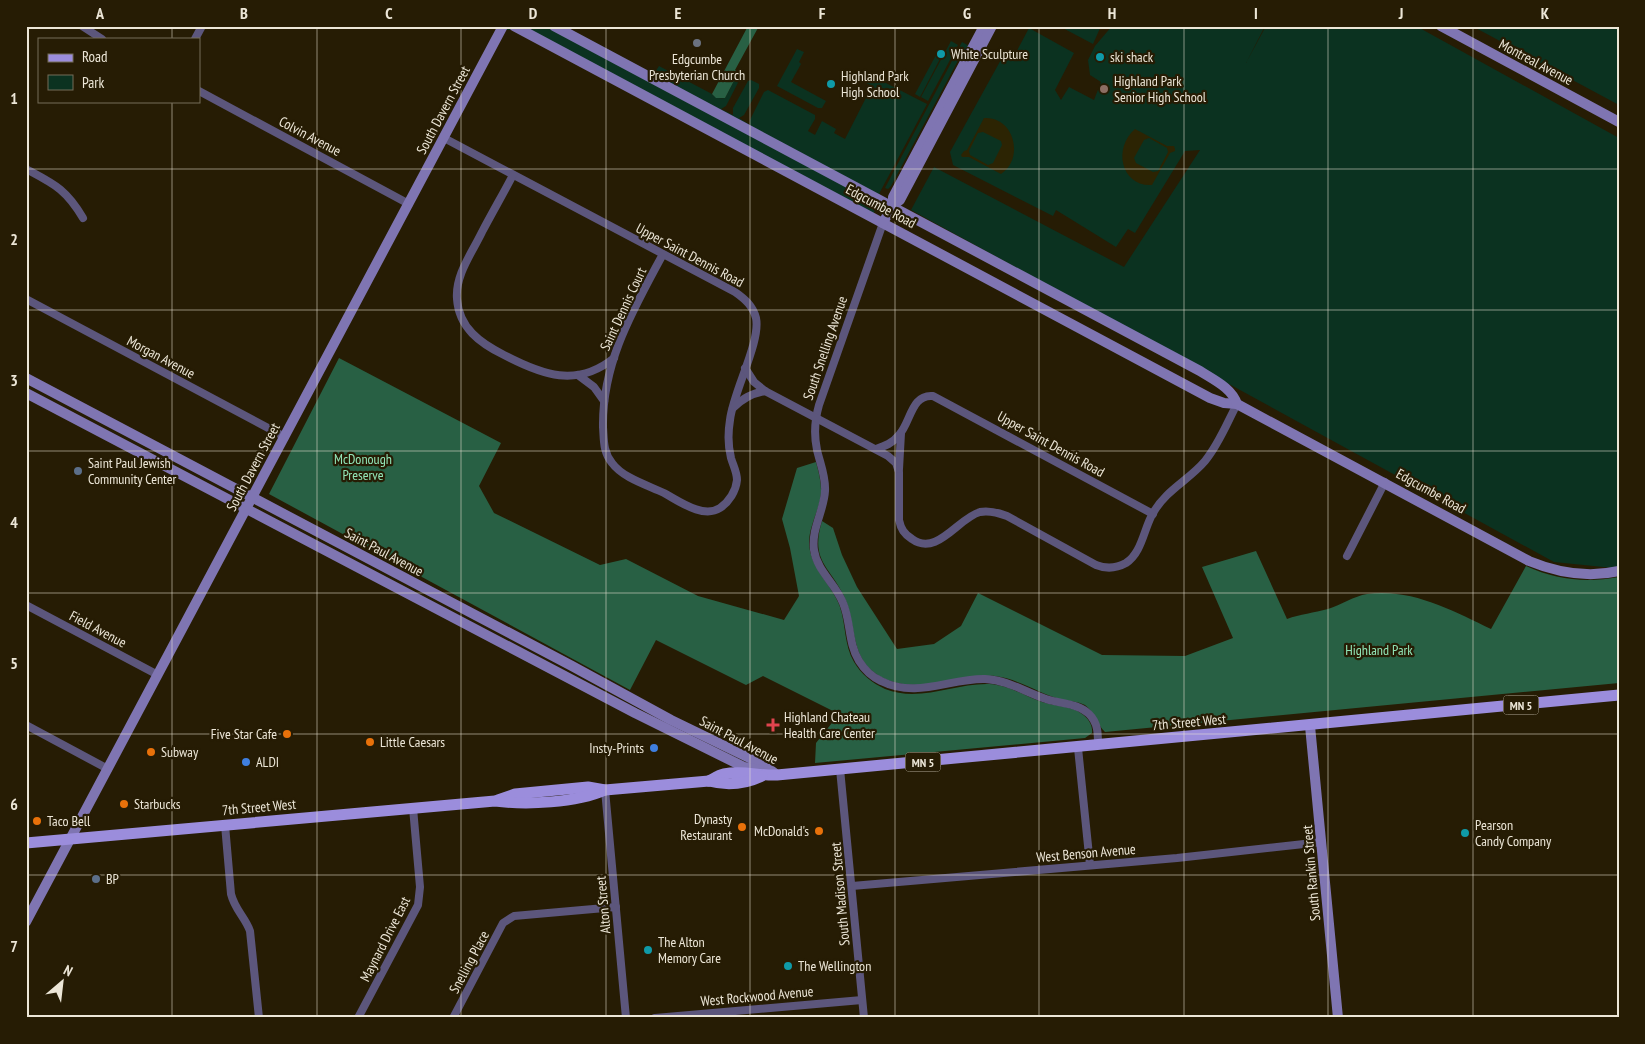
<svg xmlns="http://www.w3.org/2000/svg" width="1645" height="1044" viewBox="0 0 1645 1044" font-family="'PT Sans Narrow',sans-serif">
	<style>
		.green { fill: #0b3220 }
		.forest { fill: #286044 }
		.sand { fill: #2c2403; fill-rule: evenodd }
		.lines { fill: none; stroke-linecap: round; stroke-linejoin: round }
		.street { stroke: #5c567c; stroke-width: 8 }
		.secondary { stroke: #7f75b2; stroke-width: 10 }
		.primary { stroke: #9b8ddc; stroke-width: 11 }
		.grid { fill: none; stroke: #ece6d7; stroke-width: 1; stroke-opacity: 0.55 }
		.worship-dot { fill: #6b7280; stroke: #261c04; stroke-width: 2 }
		.culture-dot { fill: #0f9aa8; stroke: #261c04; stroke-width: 2 }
		.education-dot { fill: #8d6e63; stroke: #261c04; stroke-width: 2 }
		.service-dot { fill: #5c6f8a; stroke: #261c04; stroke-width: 2 }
		.health-dot { fill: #e0444e; stroke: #261c04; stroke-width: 2 }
		.food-dot { fill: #e8710a; stroke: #261c04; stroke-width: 2 }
		.shop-dot { fill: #3f7fe0; stroke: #261c04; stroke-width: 2 }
		.labels { text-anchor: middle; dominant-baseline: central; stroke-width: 4.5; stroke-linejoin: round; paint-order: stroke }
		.shield { fill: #261c04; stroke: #b1a998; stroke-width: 1 }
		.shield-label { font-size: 12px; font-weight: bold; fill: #ece6d7 }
		.poi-label { font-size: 14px; fill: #ece6d7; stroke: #261c04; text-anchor: start }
		.street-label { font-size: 14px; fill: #ece6d7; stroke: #261c04 }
		.park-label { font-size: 14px; fill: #92e6b8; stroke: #261c04 }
		.neatline { fill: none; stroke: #ece6d7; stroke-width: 2 }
		.grid-label { font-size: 16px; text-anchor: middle; font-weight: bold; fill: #ece6d7 }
	</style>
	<rect width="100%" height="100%" fill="#261c04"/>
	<g class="green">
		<path d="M498,26H564L654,74L659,66L712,94C716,98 719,99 725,98L738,73L742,75L726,106L721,109L733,115V108L748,81L751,80L759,84V88L744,115L739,118L750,125V120L764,92L768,90L815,115V119L808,131L815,135L822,121L836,129L834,133L845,139L872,86L857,78L859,74L878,79L927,104L880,192L872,220L514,30H506Z"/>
		<path d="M1059,26H1101L1093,44Z"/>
		<path d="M1112,26H1265L1246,63L1266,26H1416L1619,138V566L1613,568L1554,562L911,210L934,167L1124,267L1200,150L1185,151L1135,233L1128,229L1116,247L1056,210L1053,216L953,165L950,152L1003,56L1012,60L1029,28L1074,53L1055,90L1061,100L1069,87L1094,100L1101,82L1090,75L1088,60L1095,46Z"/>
		<path d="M1472,26H1619V105Z"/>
		<path d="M951,41L958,45L928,101L921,97Z"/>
		<path d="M962,42L969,46L967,50L962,53L891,186L888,189L885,188Z"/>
		<path d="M797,49L804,52L799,62L801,64L791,82L826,101L822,108H818L777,86Z"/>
		<path d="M936,55L941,57L920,97L915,94Z"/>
	</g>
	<g class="forest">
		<path d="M748,26H759L735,70L738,73L725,98H716L712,94Z"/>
		<path d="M339,358L501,443L479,486L494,513L600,565L626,559L698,596L784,620L799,596L790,548L782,519L797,468L816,462C819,474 823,487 820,500C817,514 809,528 809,543C810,569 832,584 840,607C846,625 844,645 854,662C861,674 872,683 885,689C920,703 954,683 989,684C1009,685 1024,696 1042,702C1054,706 1072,706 1082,714C1088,718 1093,725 1092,733L1085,738L815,763L816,743L839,714L763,676L746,685L656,640L630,690L269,494Z"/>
		<path d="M822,521L833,528L842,555L857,587L897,649L934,644L961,626L978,593L1102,655L1185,656L1233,638L1202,567L1256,551L1287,619C1300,614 1314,613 1328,609C1341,605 1354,596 1367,594C1412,588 1453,611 1491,629L1526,566C1556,580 1586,583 1619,577V683L1105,732C1097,725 1095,712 1085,705C1079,702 1070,701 1063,700C1040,694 1019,679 995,676C987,675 978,678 969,679C937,684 894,694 868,667C851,648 855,619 844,596C829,565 810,561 822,521Z"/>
	</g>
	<g class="sand">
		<path d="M984,118C1014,116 1025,158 1001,174L969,157H962L961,155L964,151L967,150ZM983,132L1001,141L1002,145L993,163L988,165L970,155L969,151L978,133Z"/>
		<path d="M1135,129L1167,146H1174L1175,149V151L1170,153L1152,185C1122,187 1112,149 1135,129ZM1149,138L1167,148L1168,152L1158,171L1153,172L1136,163L1134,158L1144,140Z"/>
	</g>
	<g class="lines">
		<g class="street">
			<path d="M82,26L102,39"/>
			<path d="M195,39L202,26"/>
			<path d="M199,91L409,204"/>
			<path d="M444,138L735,292C745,299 753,306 756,318C761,342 733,392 730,420C728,432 728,446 731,458C733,465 737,472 737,480C736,491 729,502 720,508C703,519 679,501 664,493C647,485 623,478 612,463C603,452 604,440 603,427C602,362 633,310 663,254"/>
			<path d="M26,169C54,184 66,189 83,218"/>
			<path d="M513,175C503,194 492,213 482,232C472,253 455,275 457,299C459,328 480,343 504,355C542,375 577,388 614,358"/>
			<path d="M883,223L819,405C815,419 814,436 817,450C820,463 826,477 825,491C824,511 811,529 814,550C817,571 836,584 843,603C851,622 848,643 859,661C864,669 872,677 881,681C917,699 950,678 985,679C1008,680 1025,692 1046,699C1060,704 1078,703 1089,714C1098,723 1098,733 1098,745"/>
			<path d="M26,299L285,437"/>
			<path d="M745,368L754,382L765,391L888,456L896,463L899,472V520C901,529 904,534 912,539C937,557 958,518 980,512C989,510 999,513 1007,516L1096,565C1106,569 1117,568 1126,563C1142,553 1144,528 1153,513C1166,490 1189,480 1205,461C1219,444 1227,423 1237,404"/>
			<path d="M578,375L594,387L604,401"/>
			<path d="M733,408C743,398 751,394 765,391"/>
			<path d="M876,449C885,446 893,443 899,435C911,422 911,394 933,396L1153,514"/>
			<path d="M899,469L901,433"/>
			<path d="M1347,556L1385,482"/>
			<path d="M26,605L158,675"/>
			<path d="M26,725L108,769"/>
			<path d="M1078,748L1090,865"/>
			<path d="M840,769L864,1018"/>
			<path d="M605,790L626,1018"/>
			<path d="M225,825L231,894C235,910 245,917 250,931L259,1018"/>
			<path d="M852,886L1177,858L1322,842"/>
			<path d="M358,1018L418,905L420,887L413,808"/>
			<path d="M453,1018L503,923L514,916L616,907"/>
			<path d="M655,1018L862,1000"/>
		</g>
		<g class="secondary">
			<path d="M514,26L1210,398L1224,403L1237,404L1529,561C1558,573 1588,578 1619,571"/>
			<path d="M554,26L1200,371C1214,380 1232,388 1237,404"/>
			<path d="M1441,26L1619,122"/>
			<path d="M893,203V197L984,26"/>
			<path d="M883,223L892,206L900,200L992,26"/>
			<path d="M26,378L572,666L671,720L764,765L777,775"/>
			<path d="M26,393L635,713L744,767L759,770"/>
			<path d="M1310,726L1338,1018"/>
			<path d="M26,922L503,26"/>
		</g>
		<g class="primary">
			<path d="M709,781C713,779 719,775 724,774C742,770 759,776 777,775L1619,695"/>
			<path d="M498,800L515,794L588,787L605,790L709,781C728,786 745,784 762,776"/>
			<path d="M26,843L495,801C526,805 576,803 605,790"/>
		</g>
	</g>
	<path class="grid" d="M172,26V39M317,26V1018M461,26V1018M606,26V1018M750,26V1018M895,26V1018M1039,26V1018M1184,26V1018M1328,26V1018M1473,26V1018M172,101V1018M26,169H1619M26,310H1619M26,451H1619M26,593H1619M26,734H1619M26,875H1619"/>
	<circle class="worship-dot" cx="697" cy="43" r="5"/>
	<g class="culture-dot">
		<circle cx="941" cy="54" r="5"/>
		<circle cx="1100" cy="57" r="5"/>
		<circle cx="831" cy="84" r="5"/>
		<circle cx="1465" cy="833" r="5"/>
		<circle cx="648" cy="950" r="5"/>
		<circle cx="788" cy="966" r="5"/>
	</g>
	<circle class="education-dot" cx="1104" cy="89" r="5"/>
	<g class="service-dot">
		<circle cx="78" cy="471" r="5"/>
		<circle cx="96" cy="879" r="5"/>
	</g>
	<path class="health-dot" d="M770.5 717.5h5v5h5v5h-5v5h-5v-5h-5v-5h5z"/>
	<g class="food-dot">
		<circle cx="287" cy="734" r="5"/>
		<circle cx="370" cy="742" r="5"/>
		<circle cx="151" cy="752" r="5"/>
		<circle cx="124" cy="804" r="5"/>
		<circle cx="37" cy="821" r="5"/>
		<circle cx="742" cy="827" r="5"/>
		<circle cx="819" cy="831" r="5"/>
	</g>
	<g class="shop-dot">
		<circle cx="654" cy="748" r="5"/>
		<circle cx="246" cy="762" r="5"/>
	</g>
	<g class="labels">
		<g class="shield">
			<rect x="1503.5" y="695.5" width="35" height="19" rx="4"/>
			<rect x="905.5" y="752.5" width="35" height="19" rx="4"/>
		</g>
		<g class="shield-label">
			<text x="1521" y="705">MN 5</text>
			<text x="923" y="762">MN 5</text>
		</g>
		<g class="poi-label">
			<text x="951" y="54">White Sculpture</text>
			<text x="1110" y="57">ski shack</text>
			<text x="697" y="59" text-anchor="middle">Edgcumbe<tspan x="697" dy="16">Presbyterian Church</tspan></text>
			<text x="841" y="76">Highland Park<tspan x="841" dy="16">High School</tspan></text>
			<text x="1114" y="81">Highland Park<tspan x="1114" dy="16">Senior High School</tspan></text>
			<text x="88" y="463">Saint Paul Jewish<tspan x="88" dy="16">Community Center</tspan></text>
			<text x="784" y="717">Highland Chateau<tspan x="784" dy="16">Health Care Center</tspan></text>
			<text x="277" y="734" text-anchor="end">Five Star Cafe</text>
			<text x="380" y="742">Little Caesars</text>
			<text x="644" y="748" text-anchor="end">Insty-Prints</text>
			<text x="161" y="752">Subway</text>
			<text x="256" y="762">ALDI</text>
			<text x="134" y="804">Starbucks</text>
			<text x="732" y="819" text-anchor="end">Dynasty<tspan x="732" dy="16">Restaurant</tspan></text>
			<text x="47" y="821">Taco Bell</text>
			<text x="1475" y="825">Pearson<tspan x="1475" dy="16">Candy Company</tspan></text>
			<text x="809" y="831" text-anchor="end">McDonald's</text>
			<text x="106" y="879">BP</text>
			<text x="658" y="942">The Alton<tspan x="658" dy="16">Memory Care</tspan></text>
			<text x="798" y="966">The Wellington</text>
		</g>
		<g class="street-label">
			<text transform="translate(1536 62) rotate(28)">Montreal Avenue</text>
			<text transform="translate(443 110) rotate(-62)">South Davern Street</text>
			<text transform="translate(310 136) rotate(28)">Colvin Avenue</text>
			<text transform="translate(881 206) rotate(28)">Edgcumbe Road</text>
			<text transform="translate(690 255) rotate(28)">Upper Saint Dennis Road</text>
			<text transform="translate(623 309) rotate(-65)">Saint Dennis Court</text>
			<text transform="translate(825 348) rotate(-71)">South Snelling Avenue</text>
			<text transform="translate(161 357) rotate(28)">Morgan Avenue</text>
			<text transform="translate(1051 444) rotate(29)">Upper Saint Dennis Road</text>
			<text transform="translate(253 467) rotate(-62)">South Davern Street</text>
			<text transform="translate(1431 491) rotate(29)">Edgcumbe Road</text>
			<text transform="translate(384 552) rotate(28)">Saint Paul Avenue</text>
			<text transform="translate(98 629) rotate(28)">Field Avenue</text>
			<text transform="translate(1189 722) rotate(-5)">7th Street West</text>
			<text transform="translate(739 740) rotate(28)">Saint Paul Avenue</text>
			<text transform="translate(259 807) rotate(-5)">7th Street West</text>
			<text transform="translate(1086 853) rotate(-5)">West Benson Avenue</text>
			<text transform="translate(1311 873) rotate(-95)">South Rankin Street</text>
			<text transform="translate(840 894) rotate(-95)">South Madison Street</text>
			<text transform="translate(603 905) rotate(-95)">Alton Street</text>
			<text transform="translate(385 939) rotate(-63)">Maynard Drive East</text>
			<text transform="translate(469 962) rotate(-62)">Snelling Place</text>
			<text transform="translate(757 996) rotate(-5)">West Rockwood Avenue</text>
		</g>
		<g class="park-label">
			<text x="363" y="459">McDonough<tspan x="363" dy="16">Preserve</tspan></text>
			<text x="1379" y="650">Highland Park</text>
		</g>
	</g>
	<rect width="1645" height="1044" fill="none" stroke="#261c04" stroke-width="55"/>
	<rect x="38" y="38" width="162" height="65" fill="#261c04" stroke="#756d58"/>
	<rect x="48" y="54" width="25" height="8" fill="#9b8ddc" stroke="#756d58"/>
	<text x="82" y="62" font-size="15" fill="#ece6d7">Road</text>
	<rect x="48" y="75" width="25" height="15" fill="#0b3220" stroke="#756d58"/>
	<text x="82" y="88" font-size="15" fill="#ece6d7">Park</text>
	<g transform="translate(62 982) rotate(28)" stroke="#261c04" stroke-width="4" paint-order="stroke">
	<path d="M0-4L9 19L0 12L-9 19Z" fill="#ece6d7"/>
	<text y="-8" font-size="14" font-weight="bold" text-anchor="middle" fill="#ece6d7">N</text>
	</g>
	<rect x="28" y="28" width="1590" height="988" class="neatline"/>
	<g class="grid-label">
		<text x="100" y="19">A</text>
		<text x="244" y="19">B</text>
		<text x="389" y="19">C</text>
		<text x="533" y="19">D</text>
		<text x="678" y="19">E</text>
		<text x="822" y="19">F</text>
		<text x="967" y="19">G</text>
		<text x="1112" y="19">H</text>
		<text x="1256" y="19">I</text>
		<text x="1401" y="19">J</text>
		<text x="1545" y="19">K</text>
		<text x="14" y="104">1</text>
		<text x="14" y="245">2</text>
		<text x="14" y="386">3</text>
		<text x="14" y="528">4</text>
		<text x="14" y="669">5</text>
		<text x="14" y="810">6</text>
		<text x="14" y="952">7</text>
	</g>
</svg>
